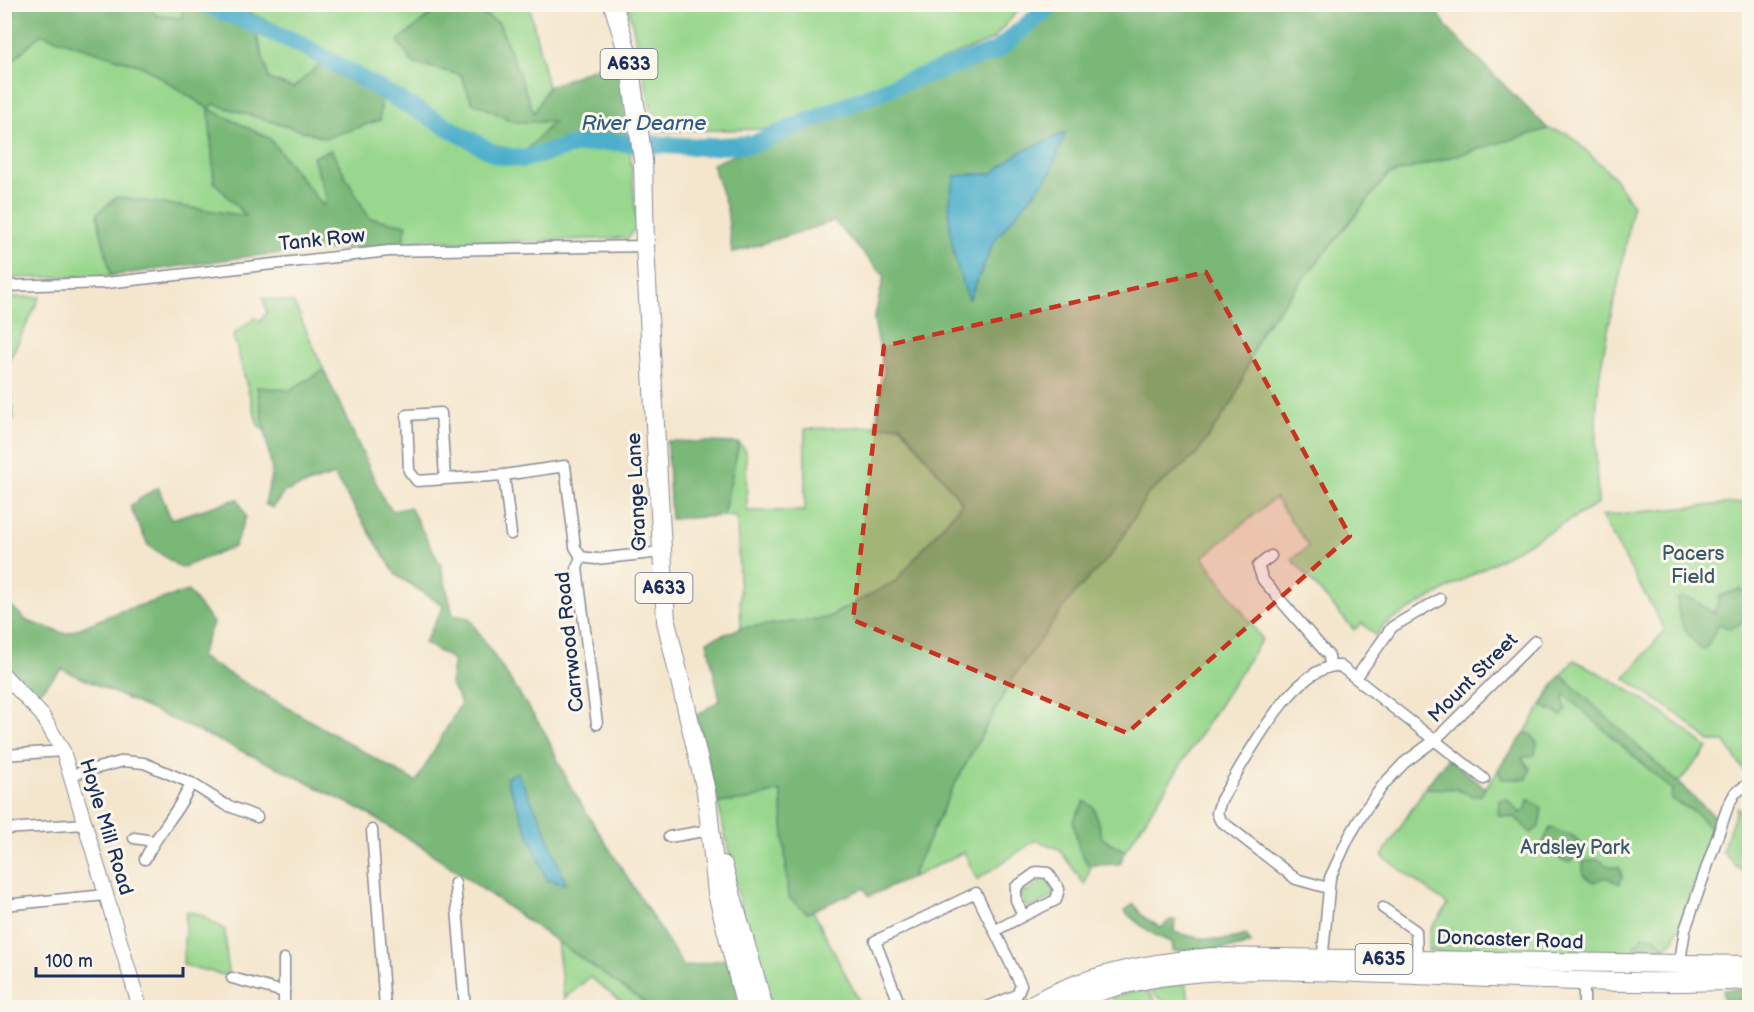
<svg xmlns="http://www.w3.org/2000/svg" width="1754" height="1012" viewBox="0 0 1754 1012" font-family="'Balsamiq Sans',sans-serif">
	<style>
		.green { fill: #98d78d; stroke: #5a8376; stroke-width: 1.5 }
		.forest { fill: #7ab878; stroke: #4a746b; stroke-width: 1.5; fill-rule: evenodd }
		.water { fill: #4cafcb; stroke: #346f94; stroke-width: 1.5 }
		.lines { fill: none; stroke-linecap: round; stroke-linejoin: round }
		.river { stroke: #4cafcb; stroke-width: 18 }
		.minor-casing { stroke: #888a96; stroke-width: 13 }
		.tertiary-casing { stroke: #888a96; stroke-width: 16 }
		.trunk-casing { stroke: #888a96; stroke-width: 20 }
		.minor { stroke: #fff; stroke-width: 10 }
		.tertiary { stroke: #fff; stroke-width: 14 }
		.trunk { stroke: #fff; stroke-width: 18 }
		.marked { fill: #c8321e; fill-opacity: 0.2; stroke: #c8321e; stroke-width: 4.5; stroke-dasharray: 12 8; stroke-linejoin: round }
		.labels { text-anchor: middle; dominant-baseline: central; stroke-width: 6; stroke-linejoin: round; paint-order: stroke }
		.shield { fill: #fbf7ec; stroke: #5e6b89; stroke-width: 1.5 }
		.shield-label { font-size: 18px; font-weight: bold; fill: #1b2f5e }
		.street-label { font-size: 20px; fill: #1b2f5e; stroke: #fbf7ec }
		.park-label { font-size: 20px; fill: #3a596a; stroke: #fbf7ec }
		.water-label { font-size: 21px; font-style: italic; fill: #2c5c84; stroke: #fbf7ec }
	</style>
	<rect width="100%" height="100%" fill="#fbf7ec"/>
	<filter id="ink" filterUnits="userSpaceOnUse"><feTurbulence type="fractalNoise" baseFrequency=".0167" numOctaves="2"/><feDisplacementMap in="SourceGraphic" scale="12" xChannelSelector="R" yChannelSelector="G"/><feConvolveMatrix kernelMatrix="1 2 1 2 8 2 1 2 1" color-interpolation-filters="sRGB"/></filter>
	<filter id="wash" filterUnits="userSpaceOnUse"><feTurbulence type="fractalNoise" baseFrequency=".008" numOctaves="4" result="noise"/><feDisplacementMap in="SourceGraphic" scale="24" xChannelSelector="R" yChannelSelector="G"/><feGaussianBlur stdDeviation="1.35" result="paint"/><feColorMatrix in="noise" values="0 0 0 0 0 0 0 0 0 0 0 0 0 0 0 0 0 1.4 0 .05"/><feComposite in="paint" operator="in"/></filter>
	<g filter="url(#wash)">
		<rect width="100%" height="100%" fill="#f4e6cd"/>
		<g class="green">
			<path d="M147,5H182V18L157,16Z"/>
			<path d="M233,5H444L398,41L413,63L461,75L472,102L554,122L524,153L489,143L277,25Z"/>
			<path d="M467,5H529L548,87L534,114L499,23Z"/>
			<path d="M628,5V4L1023,5L992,40L771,129L656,131Z"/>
			<path d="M255,30L323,62L293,88L269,79Z"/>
			<path d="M41,34L145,67L208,108L214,104L326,138L380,120L381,95C412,112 494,167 526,164C564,160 589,140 630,149L637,226L628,238L453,243C430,233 421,243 402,244L406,225L369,218L331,150L313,157L327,199L324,207L269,138L209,109L214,182L247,216L117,197L97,214L111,276L5,278V67Z"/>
			<path d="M1548,129L1567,133L1612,175L1632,204C1626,263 1607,321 1599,380C1594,421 1596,464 1598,504L1386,623L1376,636L1362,623L1354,630L1292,559L1309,546L1275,498L1203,557L1262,639L1125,851L1099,837L1085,885L1059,849L1036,840L977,880L964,852L911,878L951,791L1014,676L1072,596L1113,553L1147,495L1195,456L1234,400L1261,331L1388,175Z"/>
			<path d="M5,297H40L7,365L14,419L5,420Z"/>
			<path d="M263,298L294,303L324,370L290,390L257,387L265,431L258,425L233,335L255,318L260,322L267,312Z"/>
			<path d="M900,425L962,503L896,581L827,618L741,628L737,517L723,516L739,443L746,451L747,511H805V429Z"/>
			<path d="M1744,502L1750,522L1748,777L1725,742H1710L1677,714L1625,678L1665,630L1601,516Z"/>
			<path d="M1574,660C1624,684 1665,713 1708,748L1678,783L1717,819L1674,940L1654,957L1520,953C1500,947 1487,949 1467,952C1455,954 1440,951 1428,951L1430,930L1448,905L1382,856L1425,788L1448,758L1485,788L1517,746L1554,684Z"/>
			<path d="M781,790L788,897L807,913L813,911L862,1007H771L743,916L718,803L747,800Z"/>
			<path d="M1737,808L1749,823V878L1722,852Z"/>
			<path d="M1035,877H1046L1054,886V896L1031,907L1025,906L1019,895L1020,890L1027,892L1041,881Z"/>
			<path d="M186,912L200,914L225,930L228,976L183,965Z"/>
			<path d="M557,941L651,1007H628L590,977L564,999Z"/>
			<path d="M1185,983L1191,1007C1178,1007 1157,1002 1150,988Z"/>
			<path d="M1146,989L1156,1002L1154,1007H1143L1141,1001L1122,1006L1113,1000L1112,996Z"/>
		</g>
		<g class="forest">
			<path d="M5,4L147,5L157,16L182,18V5H233L250,13L269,79L293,88L323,62L381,95L380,120L326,138L214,104L209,109L269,138L323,206L327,199L313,157L331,150L369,218L407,225L402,244L251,256L111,276L97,214L117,197L246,216L214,182L209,109L144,67L41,34L5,67Z"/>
			<path d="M444,4L467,5L499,23L534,113L548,87L619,58L627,137H580L524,153L553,122H515L472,102L461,75L413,63L398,41Z"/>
			<path d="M1060,4L1433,5L1448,29L1548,129L1388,175L1261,331L1234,400L1195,456L1147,495L1113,553L1072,596L1014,676L951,791L911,878L869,896L864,888L807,913L788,897L781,791L747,800L718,803L696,716L720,700L707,641L741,628L827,618L896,581L962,503L901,425L875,428L884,370L874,320L884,276L834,221L732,253L727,208L712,164L996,51ZM970,174H991L1020,209L994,241L970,298Z"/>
			<path d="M324,370L385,502L393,511L410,507L441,566L453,615L469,618L544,731L571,788L684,967L730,958L739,1007H651L419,845L367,813L281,769L62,669L36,695L5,665L4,599L27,621L66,634L118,612L188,591L213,623L200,657L416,782L461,703L450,683L454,660L424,643L444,606L396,575L334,475L284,492L273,508L265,504L272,471L257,387L290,390ZM517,772L544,826L565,884L547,880L528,829Z"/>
			<path d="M667,441L739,443L723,516L671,519Z"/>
			<path d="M158,487L171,519L238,499L246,517L234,547L181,568L148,545L130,506Z"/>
			<path d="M1740,589L1749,602V619L1730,629L1719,624L1706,648H1700C1686,635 1676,617 1678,598L1692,599L1714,613L1720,596Z"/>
			<path d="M1561,675L1717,819L1715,825L1708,826L1696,813L1671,799L1672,790L1565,695L1563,701L1566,710L1562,716L1541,705Z"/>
			<path d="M1525,733L1531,734L1537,743L1535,755L1522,758L1530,769L1527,779H1502L1498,769Z"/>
			<path d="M1448,758L1485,788L1481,795L1473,796L1456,789L1425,788Z"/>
			<path d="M1507,799L1520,813L1526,809L1528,799L1542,808L1539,827L1531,833L1516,818L1498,815L1499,800Z"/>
			<path d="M1085,801L1094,808L1102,838L1125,851L1120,864L1088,865L1079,849L1073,821Z"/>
			<path d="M1550,828L1573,836L1586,849L1570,862L1561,860L1543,842Z"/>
			<path d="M1598,859L1606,865L1620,868L1622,878L1620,884L1605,877L1594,882L1583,875V862Z"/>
			<path d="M1134,904L1142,916L1161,928L1170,920H1175L1174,932C1200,939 1220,944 1246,935L1251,943L1235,948L1173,951L1172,942C1153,937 1139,924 1124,911Z"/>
			<path d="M1643,936L1654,937L1666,947L1654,957H1637L1634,947Z"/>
			<path d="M1749,988V1000L1743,999L1724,1007L1723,990Z"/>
		</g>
		<g class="water">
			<path d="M1065,133L1050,174L994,241L969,299C953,263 942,214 955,176L991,174L1020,152Z"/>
			<path d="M517,772L544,826L566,884L547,880L506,778Z"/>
		</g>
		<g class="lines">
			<path class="river" d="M205,4L298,43L497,155L523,159L577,144L607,142L703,147L753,144L899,84L996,51L1052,4"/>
		</g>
	</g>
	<g filter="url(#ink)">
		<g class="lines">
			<g class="minor-casing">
				<g id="minor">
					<path d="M4,286L106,283L389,251L645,246"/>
					<path d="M504,475L511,534"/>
					<path d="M445,478L441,413L407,415L409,471L417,481L504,475L565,466L575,547L581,557L596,559L662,552"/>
					<path d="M1271,556L1258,566L1263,580L1329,656L1330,666"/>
					<path d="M581,557L577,568L597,724"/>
					<path d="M1356,678L1392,627L1440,599"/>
					<path d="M4,755L63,751"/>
					<path d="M71,775L124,761L144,763L191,783L224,804L257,817"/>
					<path d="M4,829L86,824"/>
					<path d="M372,830L385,1008"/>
					<path d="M669,837L710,830"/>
					<path d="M134,838L153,841"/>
					<path d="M145,859C158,831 180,811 191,783"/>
					<path d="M455,883L465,1008"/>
					<path d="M1328,888L1296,879L1220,820L1217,813L1221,800C1243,764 1293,663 1340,666L1484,779"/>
					<path d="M4,905L106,895"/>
					<path d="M1383,908L1416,931L1417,960"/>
					<path d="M996,930L1023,916L1016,900V887L1037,872L1048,873L1059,889L1056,900L1023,916"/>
					<path d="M284,959V1008"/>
					<path d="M1322,963L1330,878L1349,837L1365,810L1384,784L1404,763L1435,740L1535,641"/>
					<path d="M1679,967L1685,930L1728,806L1735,793L1750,783"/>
					<path d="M232,978L284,992"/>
					<path d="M1584,978V1008"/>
					<path d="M901,1008L875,941L976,893L1021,985L1017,995L985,1008"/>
				</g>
			</g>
			<g class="tertiary-casing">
				<path id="tertiary" d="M4,675L42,715L63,751L140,1008"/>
			</g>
			<g class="trunk-casing">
				<g id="trunk">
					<path d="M613,4L628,55L643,160L645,246L666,621L706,791L717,893L746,1008"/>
					<path d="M723,865L764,1008"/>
					<path d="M1026,1008C1083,974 1146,964 1211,957L1750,965"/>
					<path d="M1061,1008C1155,958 1284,971 1387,974C1507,978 1629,986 1750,980"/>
				</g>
			</g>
			<use href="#minor" class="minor"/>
			<use href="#tertiary" class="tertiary"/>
			<use href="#trunk" class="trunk"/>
		</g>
	</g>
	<path class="marked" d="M1206,272L1350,536L1127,733L853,620L884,346Z"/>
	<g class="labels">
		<g class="shield">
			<rect x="600.5" y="49" width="57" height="30" rx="4.5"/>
			<rect x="635.5" y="573" width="57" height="30" rx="4.5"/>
			<rect x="1355.5" y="944" width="57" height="30" rx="4.5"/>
		</g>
		<g class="shield-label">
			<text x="629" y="64">A633</text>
			<text x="664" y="588">A633</text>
			<text x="1384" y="959">A635</text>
		</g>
		<g class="street-label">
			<text transform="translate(322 240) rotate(-6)">Tank Row</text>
			<text transform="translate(637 492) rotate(-93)">Grange Lane</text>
			<text transform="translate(570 642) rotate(-96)">Carrwood Road</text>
			<text transform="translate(1473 678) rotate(-45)">Mount Street</text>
			<text transform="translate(106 827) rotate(73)">Hoyle Mill Road</text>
			<text transform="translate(1510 940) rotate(2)">Doncaster Road</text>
		</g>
		<g class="park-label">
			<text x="1693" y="554">Pacers<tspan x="1693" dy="23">Field</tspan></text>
			<text x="1575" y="848">Ardsley Park</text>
		</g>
		<g class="water-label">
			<text x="644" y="123">River Dearne</text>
		</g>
	</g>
	<rect width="1754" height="1012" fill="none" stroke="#fbf7ec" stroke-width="24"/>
	<path d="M36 967v9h147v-9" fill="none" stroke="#1b2f5e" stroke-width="3"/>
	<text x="45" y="967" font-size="18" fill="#1b2f5e" stroke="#fbf7ec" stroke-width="4.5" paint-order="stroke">100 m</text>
</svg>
